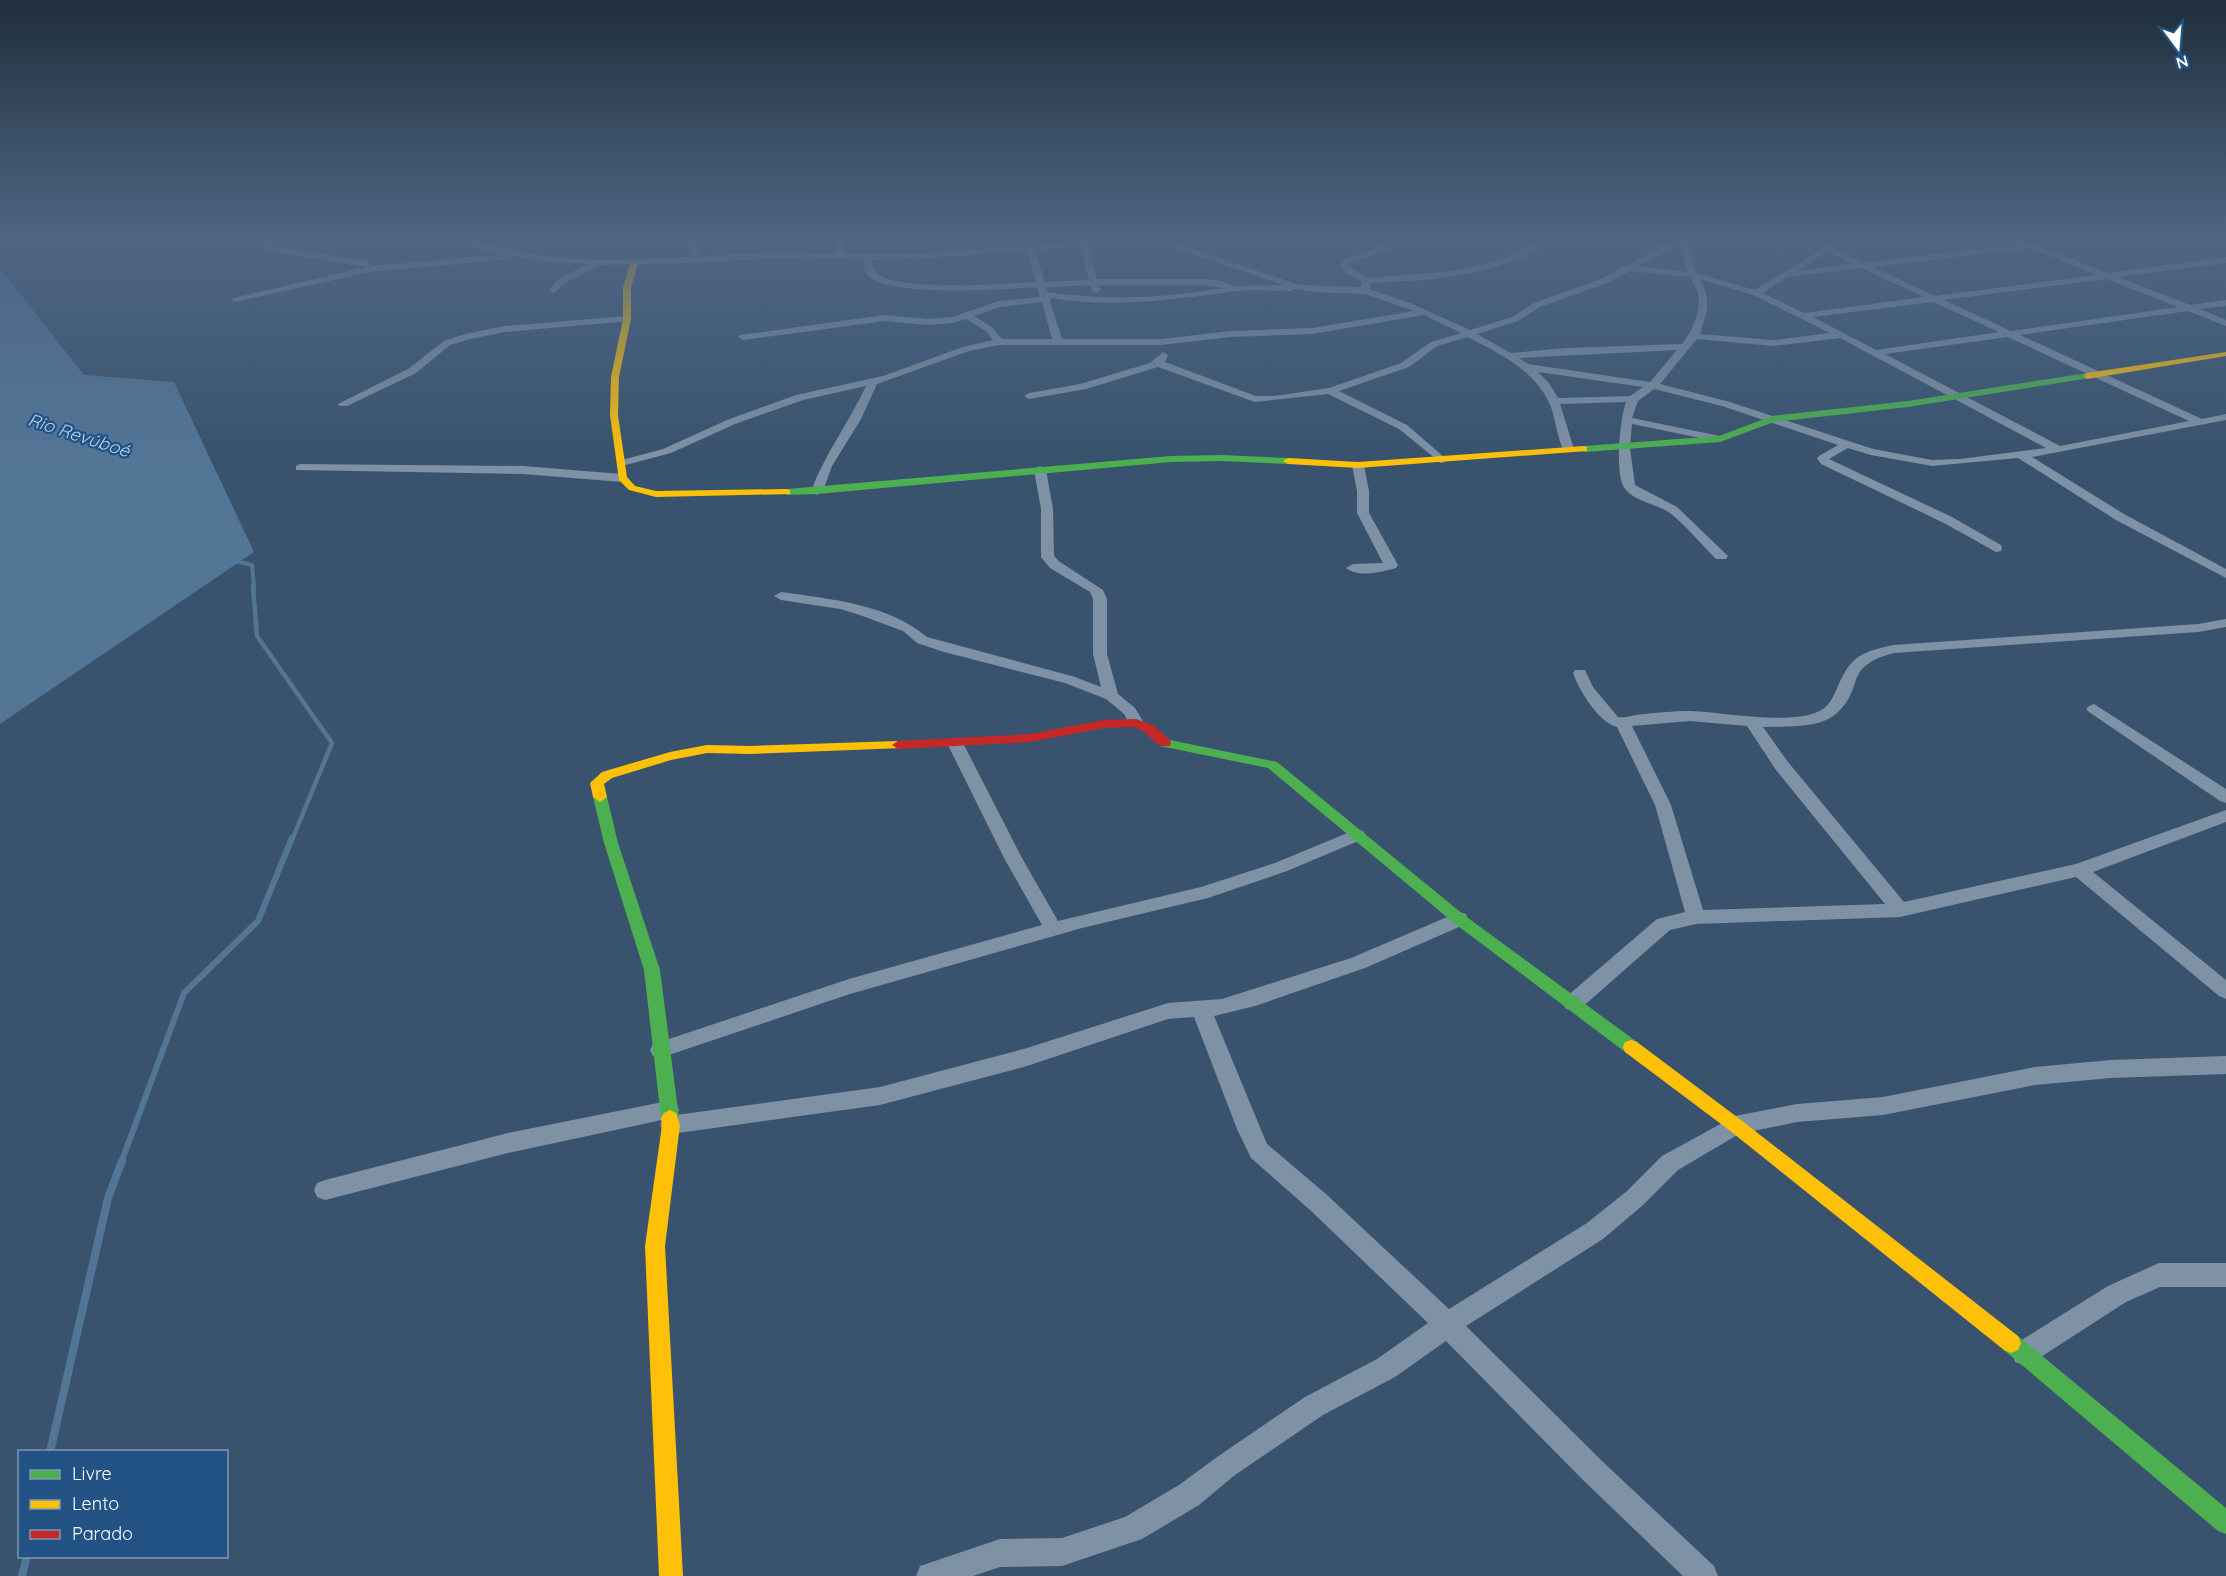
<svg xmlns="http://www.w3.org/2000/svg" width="2226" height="1576" viewBox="0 0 2226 1576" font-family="Quicksand,sans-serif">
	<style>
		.water { fill: #537596 }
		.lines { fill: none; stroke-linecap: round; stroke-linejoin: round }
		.stream-far3 { stroke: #537596; stroke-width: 4 }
		.stream-far2 { stroke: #537596; stroke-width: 4.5 }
		.stream-far1 { stroke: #537596; stroke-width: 6 }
		.stream { stroke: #537596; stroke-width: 8 }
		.street { fill: #7f91a4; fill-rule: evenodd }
		.fast { fill: #4caf50; fill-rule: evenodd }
		.slow { fill: #ffc107; fill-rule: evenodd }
		.jam { fill: #c62828; fill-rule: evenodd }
		.labels { text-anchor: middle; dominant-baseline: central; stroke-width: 4.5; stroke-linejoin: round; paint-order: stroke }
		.far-water-label { font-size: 18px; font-style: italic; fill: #b7d5f0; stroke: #235384 }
	</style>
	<rect width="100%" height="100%" fill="#39536e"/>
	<path class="water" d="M0,271L4,273L84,375L174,382L254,552L0,724Z"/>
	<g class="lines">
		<path class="stream-far3" d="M232,560L252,565L254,587"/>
		<path class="stream-far2" d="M253,586L257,636L332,743L292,840"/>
		<path class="stream-far1" d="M121,1163L184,993L258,921L292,838"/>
		<g class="stream">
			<path d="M50,1452L108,1198L122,1161"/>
			<path d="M22,1576L27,1556"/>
		</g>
		<g class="street">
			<path d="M276,236H288L270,246L367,261L371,264L367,267L262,250L264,241Z"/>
			<path d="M451,236C478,236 505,250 532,254C584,263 638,260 690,257L686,236H694L699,257L774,252L837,254L836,239L839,236H852L844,240L846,254L926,253L1140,237L1172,242L1300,285L1360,287L1362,282L1345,273L1341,265L1344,259L1378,248L1359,236H1370L1385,246L1414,236H1428L1350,263L1352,269L1368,278L1454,271L1501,259L1547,236H1558C1507,277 1433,280 1371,283L1369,289L1410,303L1470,330L1512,317L1534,303L1601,279L1658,248L1612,236H1628L1665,245L1681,236H1692L1687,240L1696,273L1755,290L1843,236H1855L1832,248L1864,263L2020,244L2003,236H2015L2031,243L2085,236H2113L2041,247L2108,273L2226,257V263L2118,277L2190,305L2226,300V306L2200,309L2226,320V326L2188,311L2020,335L2202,419L2226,414V420L2032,457L2124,514L2226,569V578L2116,520L2018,458L1932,466L1871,455L1848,448L1829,459L1952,517L2001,545L2002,548L2001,551L1996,552L1944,523L1821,464L1817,458L1819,456L1838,445L1722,406L1654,389L1638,401L1632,418L1720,436L1726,439L1720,442L1632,424L1630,448L1635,485L1677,507L1728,556L1726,559H1716C1701,544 1686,526 1670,513C1657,504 1636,502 1625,489C1614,475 1620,418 1626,402L1560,404L1574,449L1572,451H1564C1557,438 1556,421 1551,407C1537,371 1500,354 1468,337L1437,346L1409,367L1339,391L1407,425L1445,458V462L1441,463L1399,429L1328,394L1255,402L1158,367L1086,389L1029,399L1024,396L1029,393L1080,384L1150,363L1163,352L1168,355L1165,362L1256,396H1274L1329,388L1401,363L1431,342L1461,333L1424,315L1312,334L1231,337L1161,345H999L969,351L877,384L861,419L832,466L823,491L817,495L811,491C825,454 849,422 866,386L803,400L735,424L671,453L622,466L618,465V461L663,449L727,420L796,395L883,376L963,347L993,340L986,331L966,319L953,323L928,325L885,321L743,340L738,337L740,335L885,315L928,319L952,317L999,301L1040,297L1037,287C1008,289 883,299 866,273C864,270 864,263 863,259L774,258L695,263L600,265L563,284L554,293L549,290L557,280L588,264C550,263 484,256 451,236ZM1140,242L1166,245L1283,285L1235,286L1218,280L1200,279H1097L1088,245ZM1680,244L1687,272L1638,266ZM1080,246L1089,280L1045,282L1035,250ZM2030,248L2096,275L1935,296L1873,267ZM1027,251L1036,282C1007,283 894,293 876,272C873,269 873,264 872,260L926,258ZM1827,252L1853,264L1797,271ZM1861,268L1924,297L1804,313L1763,293L1787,277ZM1630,271L1690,277C1693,282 1697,289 1698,294C1702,310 1692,332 1682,344L1567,348L1511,353L1477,334L1518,321L1540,307L1607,283ZM1700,279L1753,295L1830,333L1773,340L1700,334C1707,310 1712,302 1700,279ZM2106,279L2178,307L2011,331L1944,300ZM1090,285L1093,292L1096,293L1101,290L1099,285H1200L1223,288C1164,298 1107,301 1048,292L1046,287ZM1294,289L1315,292L1365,294L1414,311L1312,328L1231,331L1161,339H1062L1050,301L1051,298C1112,308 1170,300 1230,292C1248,289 1271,291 1290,291ZM1042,302L1052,339H1002L992,327L974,316L1000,307ZM1933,302L1999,332L1876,350L1813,317ZM2008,337L2189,421L2060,446L1885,354ZM1840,338L2046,448L1960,459L1932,460L1873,449L1730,402L1660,384L1697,339L1773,346ZM1677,350L1650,382L1528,364L1519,358ZM1538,372L1643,387L1630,396L1558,398L1549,383Z"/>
			<path d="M2205,236L2226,239V244L2206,238Z"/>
			<path d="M508,254L511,255V259L370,272L235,302L230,299L370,266Z"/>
			<path d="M627,316L632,319L630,321L505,332L470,339L450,345L416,373L347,406H339L338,404L408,369L444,341L465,334L505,326Z"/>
			<path d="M1358,462L1364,465L1369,491V513L1398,565L1396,568C1382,572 1358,578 1346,568L1353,564L1383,563L1357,513V491L1352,465Z"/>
			<path d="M300,464L523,466L622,474L628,478L622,482L523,474L296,470V466Z"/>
			<path d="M1040,466L1046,470L1053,509L1054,556L1060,562L1103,590L1107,599V654L1118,694L1135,708L1144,723L1141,726H1131L1124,714L1106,699L1065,683L944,652L917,643L903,631L857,614L840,609L781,600L774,596L781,592C830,599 888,604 927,637L1075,677L1101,687L1093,654V599L1090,592L1050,568L1041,557V509L1034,470Z"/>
			<path d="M2226,619V627L2198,632L1894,653C1841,667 1866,688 1836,714C1818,729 1785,726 1763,727L1788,762L1904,902L2076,864L2226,810V822L2093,872L2226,980V999L2219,996L2076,877L1900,917L1696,924L1670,930L1580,1009L1573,1011L1566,1009L1563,1003L1566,997L1657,919L1685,912L1655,805L1617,727C1599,723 1579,690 1573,673L1575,670H1585L1593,687L1618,717C1625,718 1630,716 1636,715C1654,713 1674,711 1691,711C1723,712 1796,727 1823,709C1831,703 1834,695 1838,686C1851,655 1863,652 1893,645L2198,624ZM1690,721L1747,726L1776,770L1885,904L1703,910L1671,805L1632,726Z"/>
			<path d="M2094,704L2226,789V803L2220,801L2089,712L2086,709L2089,706Z"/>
			<path d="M955,738L963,743L1022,858L1058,921L1201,887L1275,863L1357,829L1363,831L1366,835L1363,839L1287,871L1208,898L1082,928L850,994L660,1058L653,1056L650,1050L653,1044L660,1042L849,979L1042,925L1004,858L947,743Z"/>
			<path d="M1459,912L1466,914L1468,919L1466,924L1365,968L1255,1006L1214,1016L1267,1144L1326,1194L1449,1309L1587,1223L1627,1191L1662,1156L1735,1116L1797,1104L1883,1097L2035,1067L2111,1060L2226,1056V1074L2111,1078L2035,1085L1883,1115L1797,1122L1739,1134L1678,1170L1643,1205L1603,1239L1466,1326L1602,1461L1714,1566L1718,1576H1683L1583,1480L1446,1341L1395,1377L1323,1415L1235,1475L1199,1505L1142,1539L1062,1566L1000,1567L973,1576H916L920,1566L1000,1539L1062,1538L1125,1517L1179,1485L1217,1457L1305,1397L1377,1359L1428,1323L1309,1209L1251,1158L1237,1129L1194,1017L1168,1019L1027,1066L880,1105L671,1134L663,1132L660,1125L662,1120L508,1153L325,1200L317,1197L314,1190L317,1183L325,1180L508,1133L668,1101L676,1103L679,1110L676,1115L880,1087L1027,1048L1168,1003L1222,999L1351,958Z"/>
			<path d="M2159,1263H2226V1287H2160L2126,1302L2033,1362L2024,1365L2015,1362L2012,1353L2015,1344L2108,1286Z"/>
		</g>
		<g class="fast">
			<path d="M2087,373L2090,374V378L1908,407L1774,422L1720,442L1584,452L1579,449L1584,446L1719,436L1772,416L1908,401Z"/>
			<path d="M1222,455L1288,458L1293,461L1288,464L1222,461L1171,462L817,494L787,495L782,492L787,489L1171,456Z"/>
			<path d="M1165,739L1277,762L1464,915L1637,1042L1639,1047L1637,1052L1631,1054L1625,1052L1454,923L1268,768L1160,746L1159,743L1160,740Z"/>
			<path d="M600,792L607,797L618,843L660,970L679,1118L676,1123L670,1126L664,1123L661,1118L644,970L604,843L593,797Z"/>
			<path d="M2011,1333L2018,1336L2226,1508V1534L2218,1531L2004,1350L2001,1343L2004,1336Z"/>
		</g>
		<g class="slow">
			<path d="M634,262L638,264L631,287V319L619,377L618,415L627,477L635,486L656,491L787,489L790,490V494L656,497L629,490L619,480L610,415L611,377L623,319V287L630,264Z"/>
			<path d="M2226,352V356L2087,379L2083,376L2087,373Z"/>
			<path d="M1584,446L1587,447V451L1358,468L1288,464L1283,461L1288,458L1358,462Z"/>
			<path d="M898,741L903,742L904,745L903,748L750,754L707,753L671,760L612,778L604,784L607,797L600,802L593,797L590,783L602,772L670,752L707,745L750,746Z"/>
			<path d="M1631,1040L1637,1042L1741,1120L2018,1336L2021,1343L2018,1350L2011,1353L2004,1350L1729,1130L1625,1052L1623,1047L1625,1042Z"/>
			<path d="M670,1110L676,1113L680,1125L665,1246L683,1576H659L645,1246L662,1125L661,1118L664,1113Z"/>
		</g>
		<path class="jam" d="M1136,719L1153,725L1170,740L1171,743L1170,746H1160L1143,731L1134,727L1104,728L1030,742L898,749L892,745L898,741L1030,734L1104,720Z"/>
	</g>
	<linearGradient id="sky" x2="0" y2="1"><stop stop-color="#1f2e3c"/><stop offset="0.52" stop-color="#4e6684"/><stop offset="1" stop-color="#4e6684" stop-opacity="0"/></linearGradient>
	<rect width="2226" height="457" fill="url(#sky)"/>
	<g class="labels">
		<g class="far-water-label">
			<text transform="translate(79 435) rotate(18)">Rio Revúboé</text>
		</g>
	</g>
	<rect x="18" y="1450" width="210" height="108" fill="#235384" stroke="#7b98b5" stroke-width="1.5"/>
	<rect x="30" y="1470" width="30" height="9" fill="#4caf50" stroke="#7b98b5" stroke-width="1.5"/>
	<text x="72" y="1480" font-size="18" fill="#ffffff">Livre</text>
	<rect x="30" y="1500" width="30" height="9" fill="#ffc107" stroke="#7b98b5" stroke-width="1.5"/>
	<text x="72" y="1510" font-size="18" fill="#ffffff">Lento</text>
	<rect x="30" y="1530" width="30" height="9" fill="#c62828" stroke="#7b98b5" stroke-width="1.5"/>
	<text x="72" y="1540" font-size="18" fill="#ffffff">Parado</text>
	<g transform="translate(2178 48) rotate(164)" stroke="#235384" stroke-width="4.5" paint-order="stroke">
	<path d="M0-4.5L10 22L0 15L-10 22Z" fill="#ffffff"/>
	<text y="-9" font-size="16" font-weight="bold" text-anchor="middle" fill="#ffffff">N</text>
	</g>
</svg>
